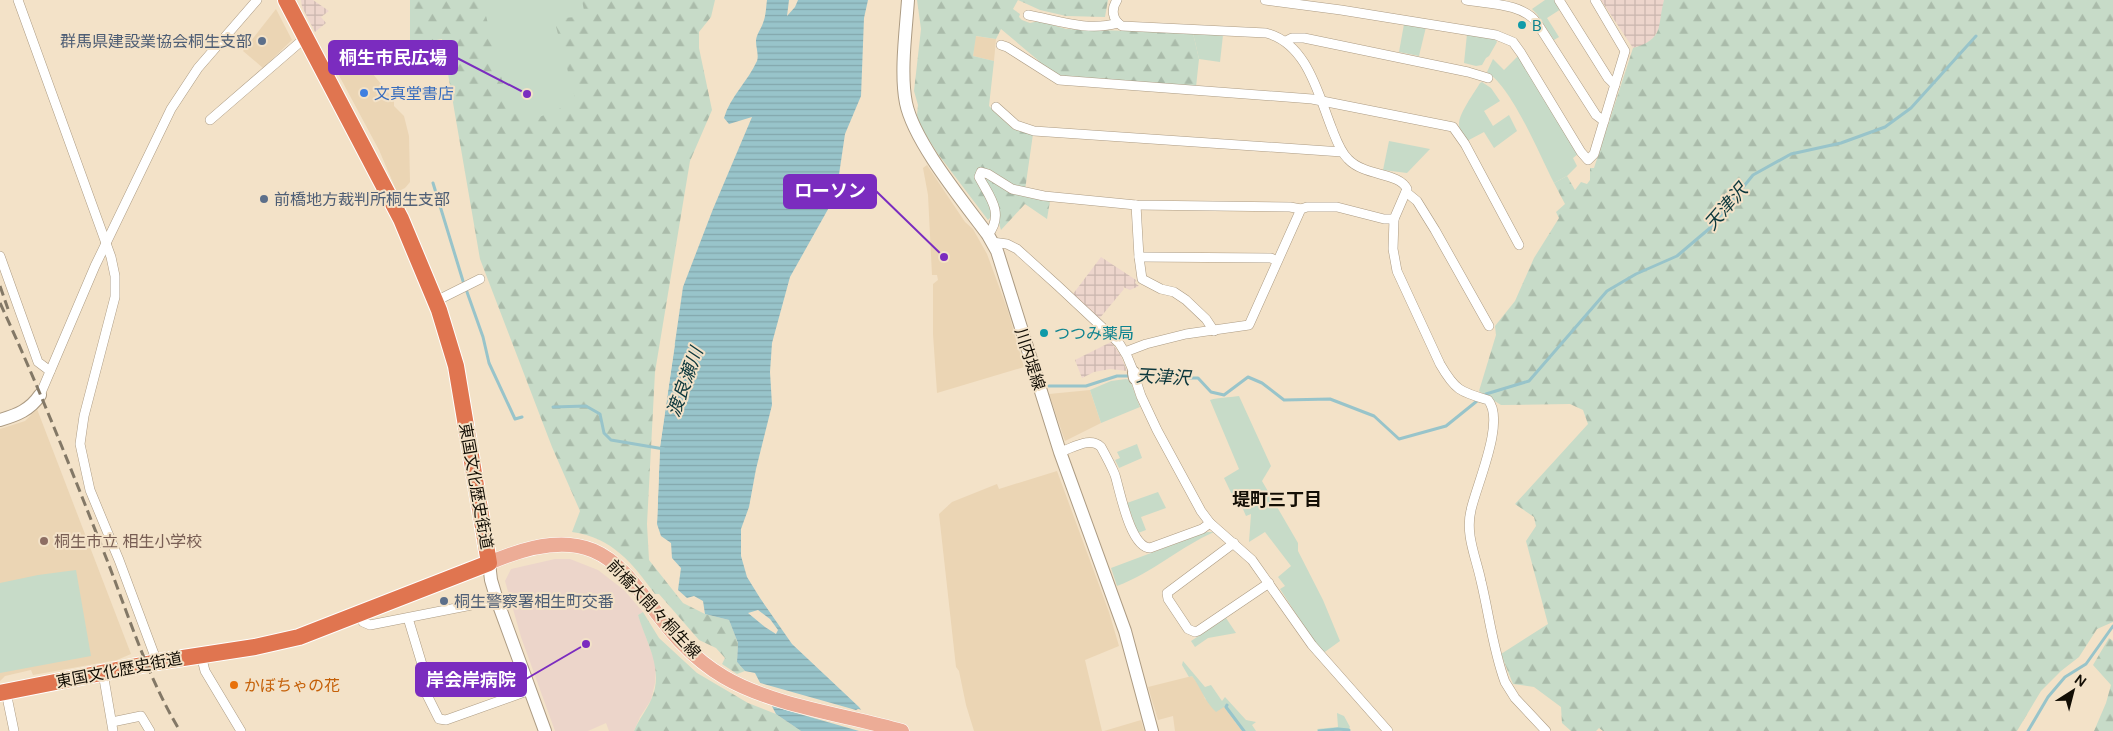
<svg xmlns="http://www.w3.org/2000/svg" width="2113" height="731" viewBox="0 0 2113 731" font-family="'DM Sans','Noto Sans JP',sans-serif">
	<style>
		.built { fill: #ebd5b4 }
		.industrial { fill: url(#industrial-grid) }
		.medical { fill: #ecd5ca }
		.green { fill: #c7dbc8 }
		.forest { fill: url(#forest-firs) }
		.water { fill: url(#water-rules); fill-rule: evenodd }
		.pier { fill: #f3e2c8 }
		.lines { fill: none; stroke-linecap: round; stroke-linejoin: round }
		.stream { stroke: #98c4ca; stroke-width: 3 }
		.street-casing { stroke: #ac9b83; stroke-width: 10 }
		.secondary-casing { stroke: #ac9b83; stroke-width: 14 }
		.primary-casing { stroke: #fff; stroke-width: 15 }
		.highway-casing { stroke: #fff; stroke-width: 18 }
		.street { stroke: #fff; stroke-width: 9 }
		.secondary { stroke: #fff; stroke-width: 12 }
		.primary { stroke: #ecac96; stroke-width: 14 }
		.highway { stroke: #e07550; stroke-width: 16 }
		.rail { stroke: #837866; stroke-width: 3; stroke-dasharray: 10 5; stroke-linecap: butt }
		.culture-dot { fill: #0f9aa8; stroke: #f3e2c8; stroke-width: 2 }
		.service-dot { fill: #5c6f8a; stroke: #f3e2c8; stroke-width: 2 }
		.shop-dot { fill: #3f7fe0; stroke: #f3e2c8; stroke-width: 2 }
		.education-dot { fill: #8d6e63; stroke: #f3e2c8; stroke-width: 2 }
		.food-dot { fill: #e8710a; stroke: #f3e2c8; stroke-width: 2 }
		.labels { text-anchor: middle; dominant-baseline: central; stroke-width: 4; stroke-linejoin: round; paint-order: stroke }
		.culture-label { font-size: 16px; fill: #0d838f; stroke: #f3e2c8; text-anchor: start }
		.service-label { font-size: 16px; fill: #4e5e75; stroke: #f3e2c8; text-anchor: start }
		.shop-label { font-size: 16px; fill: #366cbe; stroke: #f3e2c8; text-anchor: start }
		.street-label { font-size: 16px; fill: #130e05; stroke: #f3e2c8 }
		.education-label { font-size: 16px; fill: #785e54; stroke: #f3e2c8; text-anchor: start }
		.food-label { font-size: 16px; fill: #c56008; stroke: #f3e2c8; text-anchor: start }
		.water-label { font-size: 18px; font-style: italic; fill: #0c373c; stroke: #f3e2c8 }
		.neighbourhood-label { font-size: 18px; font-weight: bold; fill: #130e05; stroke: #f3e2c8 }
		.leader { fill: none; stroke: #7b2cbf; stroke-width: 2 }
		.callout-dot { fill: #7b2cbf; stroke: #f3e2c8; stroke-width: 2 }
		.callout { fill: #7b2cbf; stroke: #7b2cbf; stroke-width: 2 }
		.callout-label { font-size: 18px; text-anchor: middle; font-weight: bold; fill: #fff }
	</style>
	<defs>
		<pattern id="industrial-grid" width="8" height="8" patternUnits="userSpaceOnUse" patternTransform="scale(1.25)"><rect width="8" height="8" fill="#edd5cc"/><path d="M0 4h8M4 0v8" fill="none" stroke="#cab6ae"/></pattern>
		<pattern id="forest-firs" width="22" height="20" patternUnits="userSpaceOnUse" patternTransform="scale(1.25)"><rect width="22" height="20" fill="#c7dbc8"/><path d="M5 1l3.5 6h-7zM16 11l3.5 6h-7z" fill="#aba"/></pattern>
		<pattern id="water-rules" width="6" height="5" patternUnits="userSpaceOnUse" patternTransform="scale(1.25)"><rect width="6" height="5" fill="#98c4ca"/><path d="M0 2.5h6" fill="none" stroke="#82a7ac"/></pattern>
	</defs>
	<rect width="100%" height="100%" fill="#f3e2c8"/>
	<g class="built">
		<path d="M276,9L292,40L263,68L243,51Z"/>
		<path d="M975,36L996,39L994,61L973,56Z"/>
		<path d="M363,65L368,68L394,100V106L404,116L409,136L410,182L405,188L397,192L379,150L335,68Z"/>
		<path d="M927,165L965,222L973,229L987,254L1008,311L1024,367L937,393L933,334V284L938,280L937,275H932L928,195L923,168Z"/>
		<path d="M1090,390L1101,423L1065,441L1049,394Z"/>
		<path d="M37,409L131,654L117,660L33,675L31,670L5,676L0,681V429L25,421Z"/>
		<path d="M1057,471L1109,612L1119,646L1085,660L1102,731H974L966,705L959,671L956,667L939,514L952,502L997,484L999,489Z"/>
		<path d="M1192,676L1201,688L1205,699L1224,707L1242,731H1175L1173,716L1158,720L1148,687Z"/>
		<path d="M1141,720L1144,731H1104Z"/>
	</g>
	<g class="industrial">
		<path d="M301,0H313L329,11L321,17L326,23L315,32L302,7Z"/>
		<path d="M1601,0H1664L1661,25L1654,37L1646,44L1633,48Z"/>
		<path d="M1101,257L1136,280L1135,283L1139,286L1130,290L1123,287L1124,289L1099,319L1073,294Z"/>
		<path d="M1111,342L1120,354L1127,371L1110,369L1094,372L1082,378L1075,360Z"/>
	</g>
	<path class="medical" d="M555,559H570L598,570L624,590L643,612L638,615L656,665L655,683L651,700L640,717L634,731H609L606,723L588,731H555L521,637L505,581L511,569Z"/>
	<g class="green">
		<path d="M441,0H616L570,257Z"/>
		<path d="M1545,0H1555L1561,9L1547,18L1559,37L1554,40L1537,14L1532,9Z"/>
		<path d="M1404,24L1426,27L1419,56L1399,52Z"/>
		<path d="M1193,33L1223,35L1220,62L1199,59Z"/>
		<path d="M1467,34L1495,39L1497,42L1489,56L1486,58L1482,65L1476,66L1464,63Z"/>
		<path d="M1518,56L1578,154L1573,158L1577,166L1567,176L1554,183C1539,154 1513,89 1487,72L1493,59L1504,70Z"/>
		<path d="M1482,82L1491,88L1500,101L1484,111L1493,126L1509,115L1517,131L1494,148L1484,132L1467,141C1465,137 1458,129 1459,123C1460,112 1474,93 1480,83Z"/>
		<path d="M1389,141L1430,149L1407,173L1383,170Z"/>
		<path d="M1126,379L1130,380L1140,407L1101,423L1090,390L1111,381Z"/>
		<path d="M1239,396L1271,466L1262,481L1298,543V551L1323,600L1340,641L1322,654L1280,589L1285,586L1278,577L1291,566L1265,532L1249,542L1251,514L1246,516L1239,500L1235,501L1224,478L1239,469L1210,400C1219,397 1228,398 1239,396Z"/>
		<path d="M1137,444L1142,458L1119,468L1115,460L1120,458L1117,452Z"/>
		<path d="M1158,492L1166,508L1141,517L1146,530L1138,533L1127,503Z"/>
		<path d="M1207,532H1214C1180,547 1152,573 1117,586L1111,568Z"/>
		<path d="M76,570L91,656L0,673V583L38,575Z"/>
		<path d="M1226,618L1236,633L1208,638L1195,647L1191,641Z"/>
		<path d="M1183,661L1205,687L1211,685L1222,701L1225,697L1246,720L1256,722L1252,725L1256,731H1242L1224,707L1216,712C1205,702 1201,688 1192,676L1189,677L1182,665Z"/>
		<path d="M1337,713L1344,716L1350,727L1347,731H1318L1317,729L1338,727Z"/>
	</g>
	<g class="forest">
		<path d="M410,0H482L510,111L532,120L576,102L554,19L585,16L582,0H715L711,17L699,32V48L712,110L690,161L655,372L647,524L649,560L683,603L705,614L729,620L738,643L737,662L745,671L737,674L722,664L725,658L716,648L699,640L659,594H655C632,563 613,538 572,532L580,511L552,447L480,259L442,39L410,45Z"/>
		<path d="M917,0H1108L1105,17L1066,16L1040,10L1018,0L1013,9L1020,14L1019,17L1022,20L1030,23L1039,21L1066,29L1193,33L1199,59L1196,87L1058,76L1038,64L1039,61L1001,29L996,39L976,36L973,56L994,61L989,106L1013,129L1033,134L1025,190L1050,201L1047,219L1025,204L1001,230L998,220L992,216L988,220L938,154L920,126L917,115L918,105L914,91L921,29Z"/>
		<path d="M1664,0H2113V622L2097,629L2079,657L2061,671L2041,691L2017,731H1603L1599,728L1596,731H1571L1562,723L1561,707L1534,687L1513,684L1501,654L1548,624L1526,541L1536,526L1534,517L1515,504L1588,424L1583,410L1570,404L1501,405L1479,391L1496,335L1495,326L1515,301L1534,258L1559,218L1556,212L1565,204L1554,183L1567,176L1575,190L1581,182L1587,184L1590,180V168H1594L1633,48C1665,39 1657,26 1664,0Z"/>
		<path d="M643,612L659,638L697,673L748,703L776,714L801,731H634C639,719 646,711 651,700C665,670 646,643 638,615Z"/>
		<path d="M2109,638L2113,641V731H2094L2106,703L2111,685L2093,665Z"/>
	</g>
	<path class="water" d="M767,0H789L787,16L795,7L798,0H868L864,18L861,96L845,134L836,195L790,277L772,343L770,372L772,405L756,469L749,507L741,529V556L747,577L760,598L792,644L859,707L877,731H801L776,714L755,673L745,671L737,662L738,643L729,620L705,614L703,601L694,596L687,598L678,590L681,568L672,558L671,543L661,536L657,524L660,447L683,287L713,209L752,117L729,124L724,118C730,97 748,81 757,61C759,55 756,48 756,41C756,35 761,29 763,23C766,16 766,7 767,0ZM758,610L770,619L778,630L776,634L765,627L748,613Z"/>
	<g class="pier">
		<path d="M675,344L660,447L657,524H655L658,447L672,349Z"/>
		<path d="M757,682L856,710L858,709L864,710L880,731H859L768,705Z"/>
	</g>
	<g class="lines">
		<g class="stream">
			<path d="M433,183L463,281"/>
			<path d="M467,292L483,337L489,363L515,419L522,417"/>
			<path d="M1139,375L1168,373L1187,378H1198L1211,392L1224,395L1248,377L1262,383L1284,400L1330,399L1374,416L1399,439L1446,426L1477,401"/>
			<path d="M1049,386H1086L1117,376H1132"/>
			<path d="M1486,394L1529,381L1607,291L1636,274L1677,256L1710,228L1753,175L1791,154L1841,143L1885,127L1911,108L1976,36"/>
			<path d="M553,407L586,406L600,414L604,433L611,440L664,449"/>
			<path d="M1227,705L1226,707L1244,731"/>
			<path d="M1319,731L1338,729L1349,730"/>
			<path d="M2028,731L2048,697L2065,677L2086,664L2113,626"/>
		</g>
		<g class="street-casing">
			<g id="street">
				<path d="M18,0L111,257L115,276V297L84,416L80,444L90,490L119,560L157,662"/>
				<path d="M1117,0C1111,9 1112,20 1122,26L1266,33C1307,43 1318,94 1332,129C1336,139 1340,151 1348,159C1365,177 1399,172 1407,189L1394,219H1384L1337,207H1307L1301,209L1249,325L1186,334L1146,344L1125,352"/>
				<path d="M1265,0L1341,10L1496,35L1513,42L1521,53L1581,152L1588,160L1594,154L1625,51L1595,0"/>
				<path d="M1466,0C1488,4 1523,3 1537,23L1596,115L1604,121"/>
				<path d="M1559,0L1608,78L1615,85"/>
				<path d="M1028,15C1056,20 1088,32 1118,23"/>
				<path d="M1286,41L1292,38H1304L1468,72L1488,78"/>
				<path d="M1001,45L1007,47L1059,80L1312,99L1453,127L1465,144L1519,245"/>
				<path d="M996,107L1016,125L1034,131L1342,152"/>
				<path d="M210,120L306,37"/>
				<path d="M1406,192L1417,201L1435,230L1489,326"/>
				<path d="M1136,205L1139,257L1142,279L1161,289L1174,292L1186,300L1206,319L1214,331"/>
				<path d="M1394,219L1393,249L1397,271L1440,364C1455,390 1460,392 1488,400C1506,421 1476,486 1471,510C1465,535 1476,557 1481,581C1489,614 1493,650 1505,682L1515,698L1546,731"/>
				<path d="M988,235C1005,213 989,196 979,177L981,172L988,174L1012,189L1044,196L1136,205L1290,207L1301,209"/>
				<path d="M992,242L1007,244L1017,249L1058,286L1119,343L1127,356L1134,373"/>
				<path d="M0,256L38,362L50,371"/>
				<path d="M1139,257L1271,258L1277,261"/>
				<path d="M436,301L480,279"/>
				<path d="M1135,378L1141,396L1157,430L1201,511L1210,523L1252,560L1312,645L1388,731"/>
				<path d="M40,395L95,266L171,109L198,68L257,0"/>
				<path d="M1060,452C1073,448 1090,436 1101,447C1106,456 1111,465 1115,475C1120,491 1130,547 1150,548L1202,529L1210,523"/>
				<path d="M1234,543L1167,593L1168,599L1188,629L1195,632L1198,631L1269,583"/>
				<path d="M359,612L363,622L370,625L497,600"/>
				<path d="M408,618L424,671L426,693L439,719L446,720L530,690"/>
				<path d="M201,655L205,671L241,731"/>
				<path d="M103,673L113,731"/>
				<path d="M6,692L14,731"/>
				<path d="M112,722L141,716L150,731"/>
			</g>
		</g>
		<g class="secondary-casing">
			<g id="secondary">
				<path d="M908,0C906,30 900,73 906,103C914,142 963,201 988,235L997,251L1060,452L1125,631L1152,731"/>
				<path d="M1134,373L1135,378"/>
				<path d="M0,420C17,415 30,410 40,395"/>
				<path d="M489,563L491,580L497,600L545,731"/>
			</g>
		</g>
		<g class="primary-casing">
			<path id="primary" d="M489,563C638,498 626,620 724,677C773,706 847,715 902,731"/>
		</g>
		<g class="highway-casing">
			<path id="highway" d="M0,693L157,662L255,647L299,637L489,563L456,366L439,310L401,219L286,0"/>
		</g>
		<use href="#street" class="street"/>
		<use href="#secondary" class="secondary"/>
		<use href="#primary" class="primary"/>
		<use href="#highway" class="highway"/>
		<g class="rail">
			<path d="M0,286L8,309"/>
			<path d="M0,303C39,387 73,474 107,560C129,617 148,678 180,731"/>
		</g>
	</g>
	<g class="culture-dot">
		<circle cx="1522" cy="25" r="5"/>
		<circle cx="1044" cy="333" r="5"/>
	</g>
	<g class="service-dot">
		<circle cx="262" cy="41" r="5"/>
		<circle cx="264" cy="199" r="5"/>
		<circle cx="444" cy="601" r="5"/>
	</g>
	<circle class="shop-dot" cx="364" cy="93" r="5"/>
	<circle class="education-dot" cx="44" cy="541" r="5"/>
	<circle class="food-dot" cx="234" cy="685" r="5"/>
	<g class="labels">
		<g class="culture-label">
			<text x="1532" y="25">B</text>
			<text x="1054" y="333">つつみ薬局</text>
		</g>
		<g class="service-label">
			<text x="252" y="41" text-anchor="end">群馬県建設業協会桐生支部</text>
			<text x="274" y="199">前橋地方裁判所桐生支部</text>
			<text x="454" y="601">桐生警察署相生町交番</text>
		</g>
		<g class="shop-label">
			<text x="374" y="93">文真堂書店</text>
		</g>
		<g class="street-label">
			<text transform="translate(1030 359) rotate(72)">川内堤線</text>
			<text transform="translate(476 486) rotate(80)">東国文化歴史街道</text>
			<text transform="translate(654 609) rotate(47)">前橋大間々桐生線</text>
			<text transform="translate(119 670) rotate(-11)">東国文化歴史街道</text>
		</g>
		<g class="education-label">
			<text x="54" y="541">桐生市立 相生小学校</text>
		</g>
		<g class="food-label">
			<text x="244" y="685">かぼちゃの花</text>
		</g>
		<g class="water-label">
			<text transform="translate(1726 207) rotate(-49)">天津沢</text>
			<text transform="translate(1163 377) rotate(3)">天津沢</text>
			<text transform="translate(685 382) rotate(-70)">渡良瀬川</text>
		</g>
		<g class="neighbourhood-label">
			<text x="1277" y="500">堤町三丁目</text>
		</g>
	</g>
	<path class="leader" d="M527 94L457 58M944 257L876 191M586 644L526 679"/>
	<g class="callout-dot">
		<circle cx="527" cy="94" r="5"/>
		<circle cx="944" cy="257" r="5"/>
		<circle cx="586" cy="644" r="5"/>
	</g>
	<g class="callout">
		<rect x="329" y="41" width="128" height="33" rx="5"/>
		<rect x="784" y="175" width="92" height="33" rx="5"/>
		<rect x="416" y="663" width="110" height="33" rx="5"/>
	</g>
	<g class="callout-label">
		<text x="393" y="64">桐生市民広場</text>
		<text x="830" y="197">ローソン</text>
		<text x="471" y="686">岸会岸病院</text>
	</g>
	<g transform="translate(2073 691) rotate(36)" stroke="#f3e2c8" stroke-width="4" paint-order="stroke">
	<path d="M0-4L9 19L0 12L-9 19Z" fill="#130e05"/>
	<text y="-8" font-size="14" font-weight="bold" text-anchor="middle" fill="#130e05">N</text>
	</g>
</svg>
